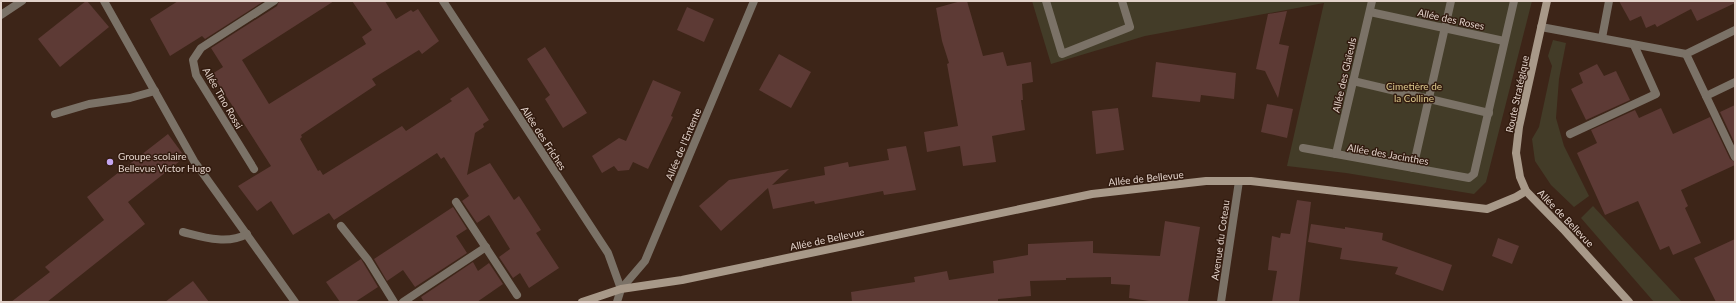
<svg xmlns="http://www.w3.org/2000/svg" width="1736" height="303" viewBox="0 0 1736 303" font-family="Lato,sans-serif">
	<style>
		.green { fill: #433c28 }
		.building { fill: #5d3a35 }
		.lines { fill: none; stroke-linecap: round; stroke-linejoin: round }
		.lane { stroke: #7b7267; stroke-width: 8 }
		.street { stroke: #7b7267; stroke-width: 8 }
		.secondary { stroke: #a89989; stroke-width: 8 }
		.poi-dot { fill: #c5a7f1; stroke: #321b0f; stroke-width: 1.5 }
		.labels { text-anchor: middle; dominant-baseline: central; stroke-width: 3; stroke-linejoin: round; paint-order: stroke }
		.street-label { font-size: 10px; fill: #e2d2ca; stroke: #321b0f }
		.park-label { font-size: 10px; fill: #ddc98c; stroke: #321b0f }
		.poi-label { font-size: 10px; fill: #e2d2ca; stroke: #321b0f; text-anchor: start }
	</style>
	<rect width="100%" height="100%" fill="#3d2518"/>
	<g class="green">
		<path d="M1032,1H1532L1486,182L1474,194L1346,173L1287,166L1324,3L1145,36L1051,64Z"/>
		<path d="M1553,40L1566,43L1559,79L1556,118L1564,146L1589,196L1574,207L1551,185L1535,161L1532,139L1539,127L1552,66L1548,56Z"/>
		<path d="M1593,206L1682,302H1654L1581,218Z"/>
	</g>
	<g class="building">
		<path d="M86,1H87L109,27L60,67L38,39Z"/>
		<path d="M178,1H264L205,39L202,36L170,56L150,19Z"/>
		<path d="M279,1H334L242,60L269,104L366,44L362,37L372,30L352,1H385L396,19L411,10L413,12L418,9L439,41L422,54L419,50L372,79L376,85L301,135L302,137L300,139L318,171L320,170L323,175L402,126L406,131L452,101L450,99L468,87L489,120L483,124L484,127L475,133L467,175L490,163L514,200L519,196L541,230L536,233L559,268L529,288L520,273L513,278L499,257L510,249L489,215L477,223L462,201L469,196L444,157L441,159L437,153L334,220L329,213L293,235L271,201L257,211L238,186L271,166L212,74L223,67L211,48L277,6Z"/>
		<path d="M961,1H967L983,56L1003,52L1007,66L1031,62L1033,82L1022,84L1023,100H1021L1025,130L992,136L996,162L963,166L960,146L927,152L924,132L958,126L947,64L949,63L942,41L936,8Z"/>
		<path d="M1619,1H1735V3L1697,21L1691,9L1657,27L1655,24L1646,28L1641,16L1630,21Z"/>
		<path d="M687,7L714,19L704,42L677,30Z"/>
		<path d="M1287,11L1279,44L1289,46L1278,98L1265,71L1256,69L1268,14Z"/>
		<path d="M545,47L587,113L563,128L545,99L550,95L527,59Z"/>
		<path d="M779,54L811,72L791,108L759,90Z"/>
		<path d="M1156,62L1236,73L1234,99L1201,95L1200,102L1152,97Z"/>
		<path d="M1597,64L1604,76L1616,71L1630,100L1586,120L1571,89L1583,83L1579,73Z"/>
		<path d="M653,80L681,92L671,116L673,117L648,169L633,162L629,170L618,171L614,166L602,173L592,156L619,138L626,141Z"/>
		<path d="M1267,104L1293,109L1287,138L1261,132Z"/>
		<path d="M1735,105V144L1720,112Z"/>
		<path d="M1118,108L1124,150L1096,154L1092,111Z"/>
		<path d="M1661,108L1673,134L1710,117L1730,159L1735,162V165L1681,190L1688,206L1685,208L1701,243L1673,255L1669,246L1660,250L1638,201L1605,215L1577,153L1597,143L1591,130L1635,110L1639,118Z"/>
		<path d="M168,134L185,157L128,202L145,224L47,302H11L50,272L45,267L104,220L87,197Z"/>
		<path d="M906,146L916,190L884,195L883,191L815,204L814,201L773,209L768,188L721,231L699,206L729,180L789,169L772,185L825,175L824,167L848,162L849,167L889,160L887,149Z"/>
		<path d="M1297,200L1311,202L1299,302H1272L1277,271L1268,270L1272,236L1280,238L1281,233L1290,234Z"/>
		<path d="M453,207L467,229L456,236L467,253L415,287L403,270L387,281L374,259Z"/>
		<path d="M1165,221L1200,227L1188,302H1156L1129,298L1130,285L1111,284V277L1066,278V280L1030,281L1031,296L998,299V302H852L851,292L915,282L914,277L947,271L949,280L994,273L993,261L1028,255V244L1093,241V253L1160,256Z"/>
		<path d="M1311,224L1345,229V227L1383,233L1382,240L1452,265L1443,291L1395,274L1398,267L1340,259L1342,248L1308,242Z"/>
		<path d="M1498,238L1519,246L1512,264L1492,256Z"/>
		<path d="M1735,239V302H1716L1694,258Z"/>
		<path d="M361,259L378,287L355,302H340L326,282Z"/>
		<path d="M473,262L478,271L489,263L503,284L477,302H424L421,297Z"/>
		<path d="M193,281L209,302H165Z"/>
	</g>
	<g class="lines">
		<g class="lane">
			<path d="M104,1L194,161L295,302"/>
			<path d="M1046,1L1062,54L1130,27L1122,1"/>
			<path d="M1370,12L1504,41"/>
			<path d="M1353,81L1489,113"/>
			<path d="M55,114L89,104L130,98L155,91"/>
			<path d="M1303,148L1469,178L1474,174L1514,1"/>
			<path d="M1336,154L1372,1"/>
			<path d="M1413,168L1451,1"/>
			<path d="M341,226L368,260L394,302"/>
			<path d="M183,232C203,237 227,245 247,234"/>
		</g>
		<g class="street">
			<path d="M443,1L608,253L621,289"/>
			<path d="M1,15L22,1"/>
			<path d="M1541,27L1686,54"/>
			<path d="M1735,30L1686,54L1735,157"/>
			<path d="M1602,38L1609,1"/>
			<path d="M1706,96L1735,82"/>
			<path d="M1570,134L1656,94L1634,45"/>
			<path d="M254,169L196,75L193,60L201,48L274,1"/>
			<path d="M456,202L517,295"/>
			<path d="M403,302L486,247"/>
			<path d="M617,302L621,289L645,261L754,1"/>
			<path d="M1221,302L1239,181"/>
		</g>
		<g class="secondary">
			<path d="M1547,1L1519,127L1516,153L1520,177L1526,191L1565,231L1629,302"/>
			<path d="M582,302L621,289L682,280L1092,194L1206,181H1251L1487,209L1516,197L1526,191"/>
		</g>
	</g>
	<circle class="poi-dot" cx="110" cy="162" r="4"/>
	<g class="labels">
		<g class="street-label">
			<text transform="translate(1451 19) rotate(12)">Allée des Roses</text>
			<text transform="translate(1344 75) rotate(-77)">Allée des Glaïeuls</text>
			<text transform="translate(1517 94) rotate(-78)">Route Stratégique</text>
			<text transform="translate(223 98) rotate(60)">Allée Tino Rossi</text>
			<text transform="translate(544 138) rotate(57)">Allée des Friches</text>
			<text transform="translate(683 144) rotate(-67)">Allée de l'Entente</text>
			<text transform="translate(1388 154) rotate(10)">Allée des Jacinthes</text>
			<text transform="translate(1146 178) rotate(-6)">Allée de Bellevue</text>
			<text transform="translate(1566 218) rotate(46)">Allée de Bellevue</text>
			<text transform="translate(827 239) rotate(-12)">Allée de Bellevue</text>
			<text transform="translate(1220 240) rotate(-82)">Avenue du Coteau</text>
		</g>
		<g class="park-label">
			<text x="1414" y="86">Cimetière de<tspan x="1414" dy="12">la Colline</tspan></text>
		</g>
		<g class="poi-label">
			<text x="118" y="156">Groupe scolaire<tspan x="118" dy="12">Bellevue Victor Hugo</tspan></text>
		</g>
	</g>
	<rect width="1736" height="303" fill="none" stroke="#e2d2ca" stroke-width="4"/>
</svg>
